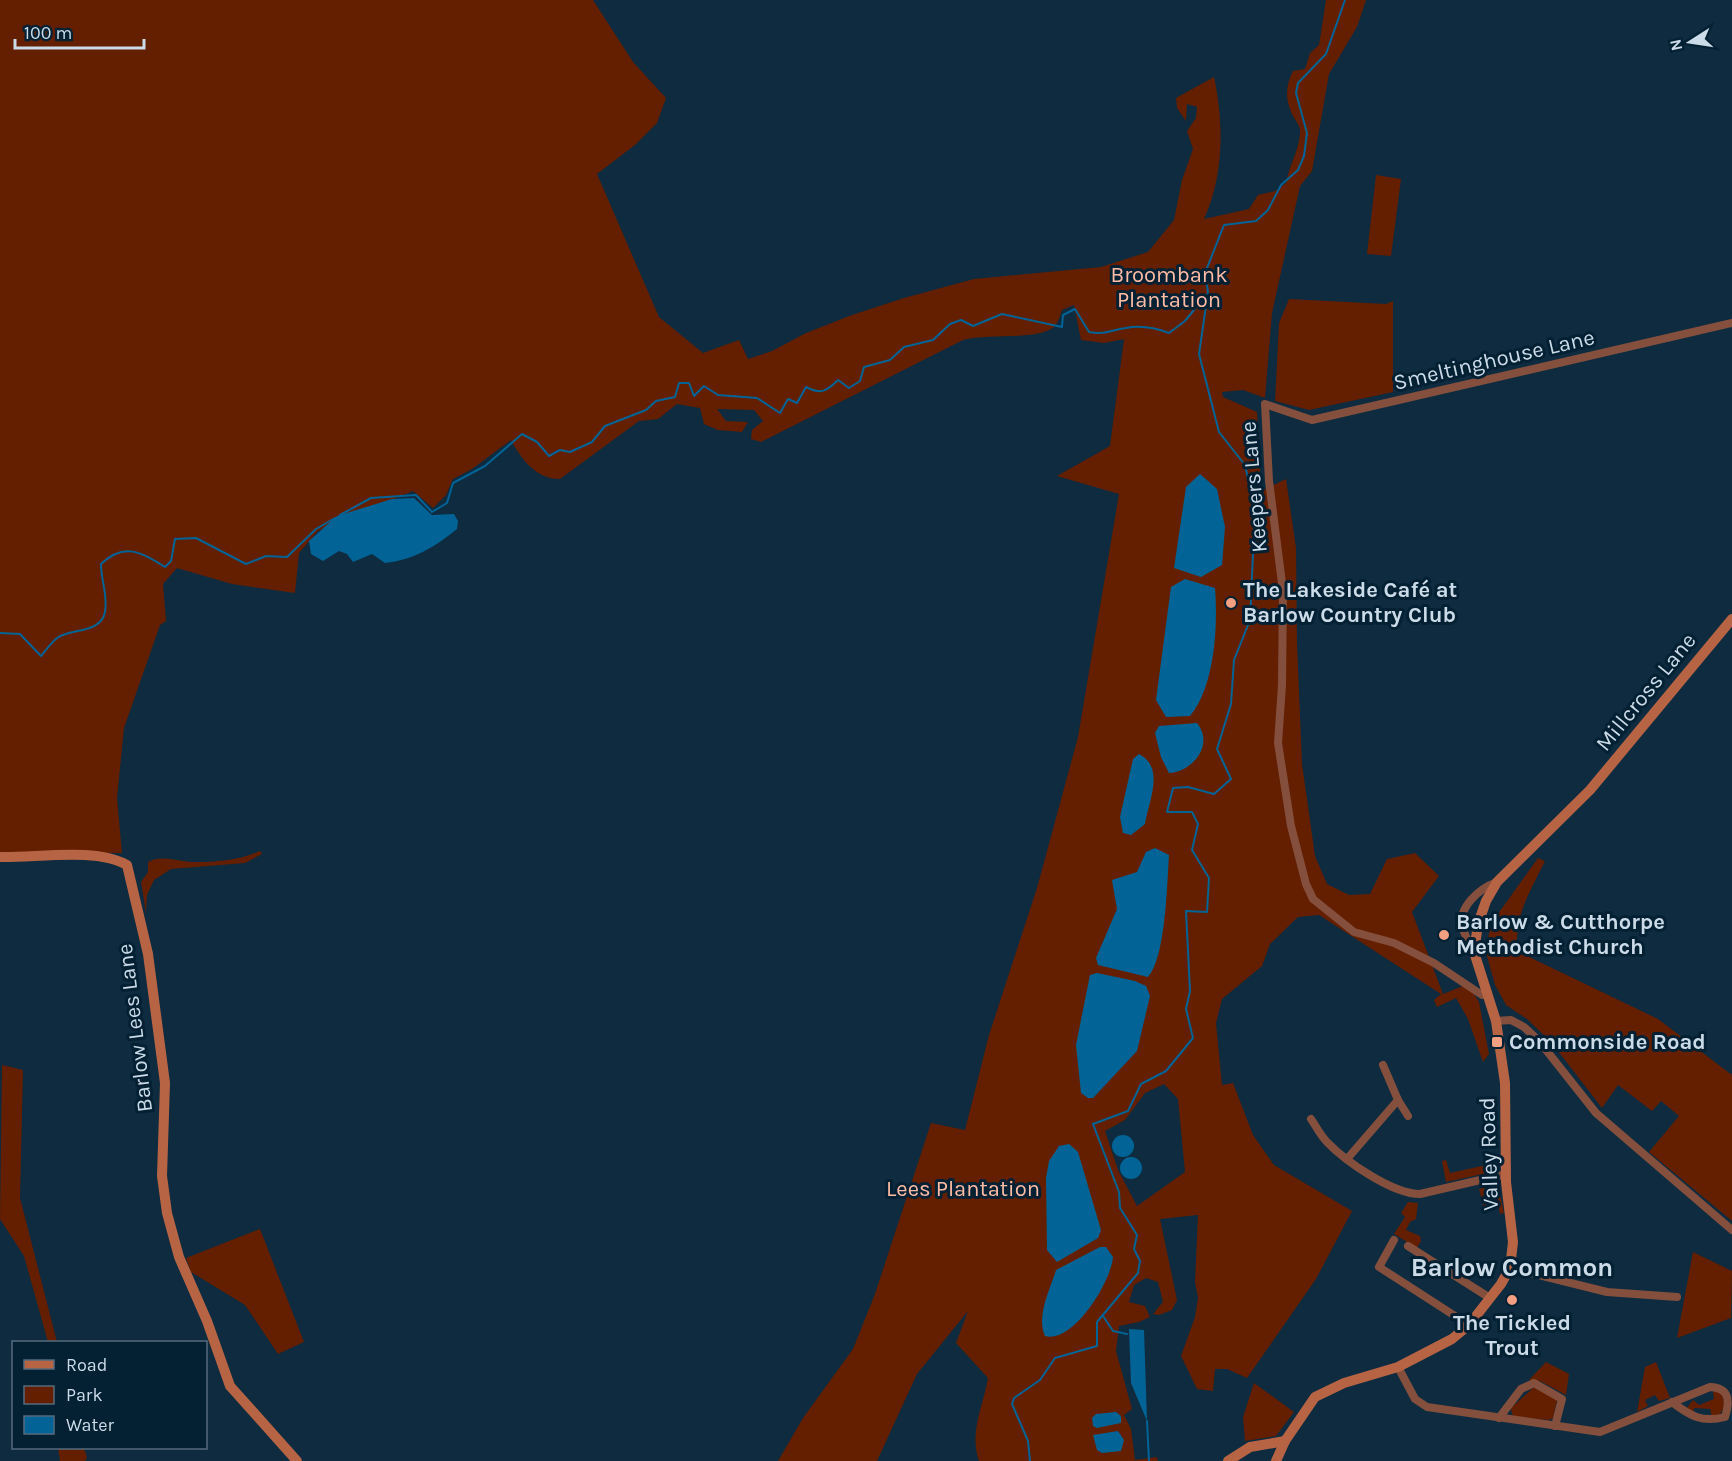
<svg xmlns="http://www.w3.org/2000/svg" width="1732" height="1461" viewBox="0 0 1732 1461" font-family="Karla,sans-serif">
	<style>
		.green { fill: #641f00; fill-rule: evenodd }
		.water { fill: #026496 }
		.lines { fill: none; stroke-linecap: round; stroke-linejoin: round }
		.stream { stroke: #026496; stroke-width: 2 }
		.street { stroke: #84503d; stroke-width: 8 }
		.secondary { stroke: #b76445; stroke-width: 10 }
		.poi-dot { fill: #f3a082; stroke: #042134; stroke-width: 2 }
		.labels { text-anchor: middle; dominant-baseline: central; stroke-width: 6; stroke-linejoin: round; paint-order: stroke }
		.park-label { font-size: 22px; fill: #ffbca4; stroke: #042134 }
		.street-label { font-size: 22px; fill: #cbdbe8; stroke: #042134 }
		.poi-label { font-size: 22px; font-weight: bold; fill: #cbdbe8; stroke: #042134; text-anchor: start }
		.quarter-label { font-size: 26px; font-weight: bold; fill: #cbdbe8; stroke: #042134 }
	</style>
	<rect width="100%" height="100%" fill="#0e2b3f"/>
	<g class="green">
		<path d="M0,0H593L633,62L666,98L657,123L635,145L597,174L659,317L703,353L739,340L748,359L772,351L806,333L852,315L904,298L974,279L1101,267L1148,252L1174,220L1182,180L1193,149L1187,131L1196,118L1197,107L1187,104L1186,121L1177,108L1176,98L1214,77C1224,123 1224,176 1204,219L1249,209L1258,195L1275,191L1286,183C1289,165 1299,151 1300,133C1301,126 1296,122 1293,116C1285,100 1285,87 1293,71L1305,69L1310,53L1319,45L1326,0H1366L1357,27L1329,74L1312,171L1300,186L1272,313L1265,398L1243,390L1222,392L1223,397L1257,412L1261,491L1286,479L1296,548L1297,643L1302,764L1315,856L1327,884L1349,895L1370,894L1387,859L1415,853L1439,876L1412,912L1443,994L1463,986L1472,991L1479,1002L1489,1054L1483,1062L1468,1019L1456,998L1437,1007L1434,1000L1441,994L1319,915L1298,917L1270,944L1262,966L1222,999L1216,1023L1222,1085L1233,1083L1253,1135L1274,1165L1352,1211L1316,1279L1247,1378L1227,1369H1215L1213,1391L1197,1389L1181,1356L1195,1317L1198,1298L1195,1282L1198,1215L1160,1219L1177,1300L1172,1310L1159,1315L1153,1314L1163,1302L1158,1282L1146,1278L1134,1285L1129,1302L1145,1306L1150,1317L1139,1322L1119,1326L1116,1351L1132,1409L1124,1415L1131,1429L1135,1460L1157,1457L1158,1461H979C969,1432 983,1407 988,1378L956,1343L968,1311L917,1374L877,1461H778L803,1418L853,1349L875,1294L931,1123L965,1130L989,1035L1037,888L1078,737L1119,494L1057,476L1110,446L1124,339L1104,343L1081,340L1074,305L1062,310C1060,316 1058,323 1054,327C1035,341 988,333 963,340L761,442L751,439L752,430L763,421L754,410L717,409L726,421L748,422L742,432L718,430L704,424L700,408L677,404L658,419L639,421L560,479C536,479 522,460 511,440L472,469L453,479L446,495L433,508L413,491L318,531L299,553L295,593L232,584L177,568L163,584L166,621L160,625L124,728L117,798L122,853L0,852ZM1164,1084L1178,1099L1185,1172L1137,1206L1118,1170L1105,1131L1125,1120L1145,1093Z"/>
		<path d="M1376,175L1401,179L1391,256L1367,254Z"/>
		<path d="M1289,299L1386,304L1393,301V392L1309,410L1275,401L1279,323Z"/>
		<path d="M260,851L262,854L245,863L171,869L154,880L147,895L146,913L141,882L148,872V862C161,854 180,862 195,862C217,862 240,860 260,851Z"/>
		<path d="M1538,858L1545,861C1529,894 1515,914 1517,951L1658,1019L1732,1075V1221L1649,1152L1679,1116L1661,1101L1652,1111L1618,1085L1602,1108L1551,1042L1527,1019L1506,1005L1495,985L1485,949L1492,922Z"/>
		<path d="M2,1065L23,1070L20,1198L57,1342H48L24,1256L0,1219Z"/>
		<path d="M1446,1160L1450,1173L1500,1162L1492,1172L1446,1182L1442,1161Z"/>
		<path d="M1491,1186L1499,1190L1504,1213L1500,1214L1498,1205L1484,1207L1479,1189Z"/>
		<path d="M1408,1202L1418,1203L1416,1219L1410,1222L1406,1230L1420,1236L1421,1241L1417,1248L1394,1234L1405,1217L1401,1213Z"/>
		<path d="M260,1229L304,1342L278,1354L245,1305L191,1272L186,1258Z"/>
		<path d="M1693,1252L1732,1271L1731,1318L1677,1338Z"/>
		<path d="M1546,1362L1569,1374L1566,1395L1540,1381L1529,1380Z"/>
		<path d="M1656,1362L1670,1398L1659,1401L1655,1395L1645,1400L1648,1406L1637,1412L1645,1367Z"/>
		<path d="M1254,1383L1294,1412L1276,1436L1245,1441L1243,1417Z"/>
		<path d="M1534,1387L1557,1400L1553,1418L1549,1420L1515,1417L1512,1414L1511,1408Z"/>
		<path d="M1713,1392H1718C1726,1397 1726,1406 1720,1414L1712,1417L1710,1409L1694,1408L1693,1414L1687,1408L1693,1400L1699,1405L1714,1399Z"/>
		<path d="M58,1448H84L87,1458L85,1461H60Z"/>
	</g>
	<g class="water">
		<path d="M1200,474L1217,489L1225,527L1222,565L1201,577L1174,568L1186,487Z"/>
		<path d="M414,498L432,515L454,514L458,521L457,529C435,547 413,560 385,563L372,554L353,562L347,554L339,551L323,561L311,554L309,541L337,516L392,499Z"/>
		<path d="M1185,579L1215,588C1218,625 1215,686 1190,716L1166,717L1156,700L1171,587Z"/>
		<path d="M1197,723C1215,745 1192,772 1169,773L1161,757L1155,733L1159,726Z"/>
		<path d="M1139,754C1166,768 1148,802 1145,824L1131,835L1123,833L1120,817L1133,759Z"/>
		<path d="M1155,848L1169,855C1167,883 1166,957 1148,977L1098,965L1096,958L1117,909L1112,880L1137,872L1146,852Z"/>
		<path d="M1097,973L1135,981L1146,986L1150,996L1137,1051L1093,1098H1088L1081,1093L1076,1045L1090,975Z"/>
		<circle cx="1123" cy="1146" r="11"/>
		<path d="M1069,1144L1078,1152L1101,1230L1098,1238L1057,1262L1047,1250L1046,1178L1049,1161L1059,1146Z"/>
		<circle cx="1131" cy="1168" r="11"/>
		<path d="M1100,1247H1106L1113,1257C1111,1282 1073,1344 1045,1336C1036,1316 1050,1290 1056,1270Z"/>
		<path d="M1129,1329L1144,1330L1147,1421L1131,1383Z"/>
		<path d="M1116,1412L1121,1416V1423L1097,1428L1093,1426L1092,1418L1096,1414Z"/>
		<path d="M1118,1431L1124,1440L1121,1451L1102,1453L1097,1450L1093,1435Z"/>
	</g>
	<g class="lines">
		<g class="stream">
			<path d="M340,515L371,498L416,495L432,512L447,503L453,483L485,466L522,434L537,442L549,456L560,450L570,452L592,442L605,426L646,410L656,401L675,397L679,383H689L694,396L704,386L718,395L757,398L780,413L788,399L797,403L806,387C821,395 827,391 838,380L849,388L860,381L864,367L890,360L904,347L933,340L950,324L961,320L973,326L1002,314L1062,327L1063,315L1075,309L1089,332C1107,335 1110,330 1126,328C1140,325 1156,328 1169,333L1185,321L1206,295"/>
			<path d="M0,633L20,634L41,656C46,650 51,643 57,638C70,628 101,634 105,612C108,595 101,581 101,564C124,542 141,552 165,567L171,561L175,539L196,538L246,564L266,556L287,557L316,529L335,518"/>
			<path d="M1103,1316L1113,1331L1127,1334"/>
			<path d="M1147,1421L1149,1461"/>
			<path d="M1030,1461L1028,1441L1012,1404L1014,1398L1040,1380L1055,1358L1097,1346V1322L1138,1273L1140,1261L1134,1249L1137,1235L1120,1208L1119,1192L1093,1124L1128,1111L1141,1084L1166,1071L1193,1038L1186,1009L1190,991L1186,911L1207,912L1209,878L1192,850L1198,824L1192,812H1167L1173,788L1188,787L1214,794L1231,779L1217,749L1231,704L1234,660L1250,620L1255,510L1245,465L1219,432L1199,354L1208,292L1205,273L1224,225L1256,221L1268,210L1281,185L1298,170L1304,156L1307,133L1296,93L1298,83L1326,54L1345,0"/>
		</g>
		<g class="street">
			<path d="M1474,951C1470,944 1465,936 1463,929C1456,908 1480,888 1497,882"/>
			<path d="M1488,993L1482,995L1434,963L1394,943L1354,932L1313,899L1306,884L1291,826L1278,743L1282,685L1283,591L1269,481L1265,404L1312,420L1732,323"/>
			<path d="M1496,1021L1511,1020L1524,1027L1539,1041L1596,1113L1732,1230"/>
			<path d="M1398,1100L1408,1116"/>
			<path d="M1311,1119C1316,1126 1320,1135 1327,1142C1346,1162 1393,1194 1420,1194L1506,1174"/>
			<path d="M1347,1159L1398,1100L1383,1065"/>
			<path d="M1394,1240L1379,1267L1469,1325"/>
			<path d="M1408,1246L1490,1298"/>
			<path d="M1510,1268L1607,1292L1677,1297"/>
			<path d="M1398,1367L1415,1399L1427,1407L1600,1432L1710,1387C1730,1388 1730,1401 1725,1417C1702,1423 1690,1416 1672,1402"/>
			<path d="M1499,1418L1521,1389L1534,1383L1562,1399L1555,1426"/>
		</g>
		<g class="secondary">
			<path d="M0,857C36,858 96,847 127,865L148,954L165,1083L162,1176L167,1213L179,1257L207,1321L230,1386L297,1461"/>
			<path d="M1228,1461L1250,1447L1285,1441"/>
			<path d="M1276,1461L1285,1441L1315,1397L1344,1383L1398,1367L1452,1339L1469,1325L1501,1284L1510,1268L1513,1242L1506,1182L1505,1083L1496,1021L1474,952L1478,924L1486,901L1497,882L1590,790L1732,619"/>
		</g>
	</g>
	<g class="poi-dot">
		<circle cx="1231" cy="603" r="6"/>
		<circle cx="1444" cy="935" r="6"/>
		<rect x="1491" y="1036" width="12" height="12" rx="3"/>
		<circle cx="1512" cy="1300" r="6"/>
	</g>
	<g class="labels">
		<g class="park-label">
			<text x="1169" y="275">Broombank<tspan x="1169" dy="25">Plantation</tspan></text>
			<text x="963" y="1189">Lees Plantation</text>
		</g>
		<g class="street-label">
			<text transform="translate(1494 360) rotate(-13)">Smeltinghouse Lane</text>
			<text transform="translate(1254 487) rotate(-95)">Keepers Lane</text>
			<text transform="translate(1646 692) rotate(-51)">Millcross Lane</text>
			<text transform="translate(135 1028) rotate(-97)">Barlow Lees Lane</text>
			<text transform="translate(1489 1154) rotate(-92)">Valley Road</text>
		</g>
		<g class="poi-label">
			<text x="1243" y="590">The Lakeside Café at<tspan x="1243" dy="25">Barlow Country Club</tspan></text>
			<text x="1456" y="922">Barlow &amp; Cutthorpe<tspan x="1456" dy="25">Methodist Church</tspan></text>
			<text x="1509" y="1042">Commonside Road</text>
			<text x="1512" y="1323" text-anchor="middle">The Tickled<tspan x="1512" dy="25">Trout</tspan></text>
		</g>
		<g class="quarter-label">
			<text x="1512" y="1267">Barlow Common</text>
		</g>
	</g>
	<rect x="12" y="1341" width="195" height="108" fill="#042134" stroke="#546b7c" stroke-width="1.5"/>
	<rect x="24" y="1360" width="30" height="9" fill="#b76445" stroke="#546b7c" stroke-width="1.5"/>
	<text x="66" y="1371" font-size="18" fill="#cbdbe8">Road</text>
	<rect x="24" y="1386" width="30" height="18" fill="#641f00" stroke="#546b7c" stroke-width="1.5"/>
	<text x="66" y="1401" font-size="18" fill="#cbdbe8">Park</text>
	<rect x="24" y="1416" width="30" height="18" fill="#026496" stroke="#546b7c" stroke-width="1.5"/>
	<text x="66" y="1431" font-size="18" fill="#cbdbe8">Water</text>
	<g transform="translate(1690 42) rotate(258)" stroke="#042134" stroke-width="4.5" paint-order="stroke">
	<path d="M0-4.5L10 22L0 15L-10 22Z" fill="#cbdbe8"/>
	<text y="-9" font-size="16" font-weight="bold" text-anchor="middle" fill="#cbdbe8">N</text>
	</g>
	<path d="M15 39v9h129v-9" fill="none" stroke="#cbdbe8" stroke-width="3"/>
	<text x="24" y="39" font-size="18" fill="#cbdbe8" stroke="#042134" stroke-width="4.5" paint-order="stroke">100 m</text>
</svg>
